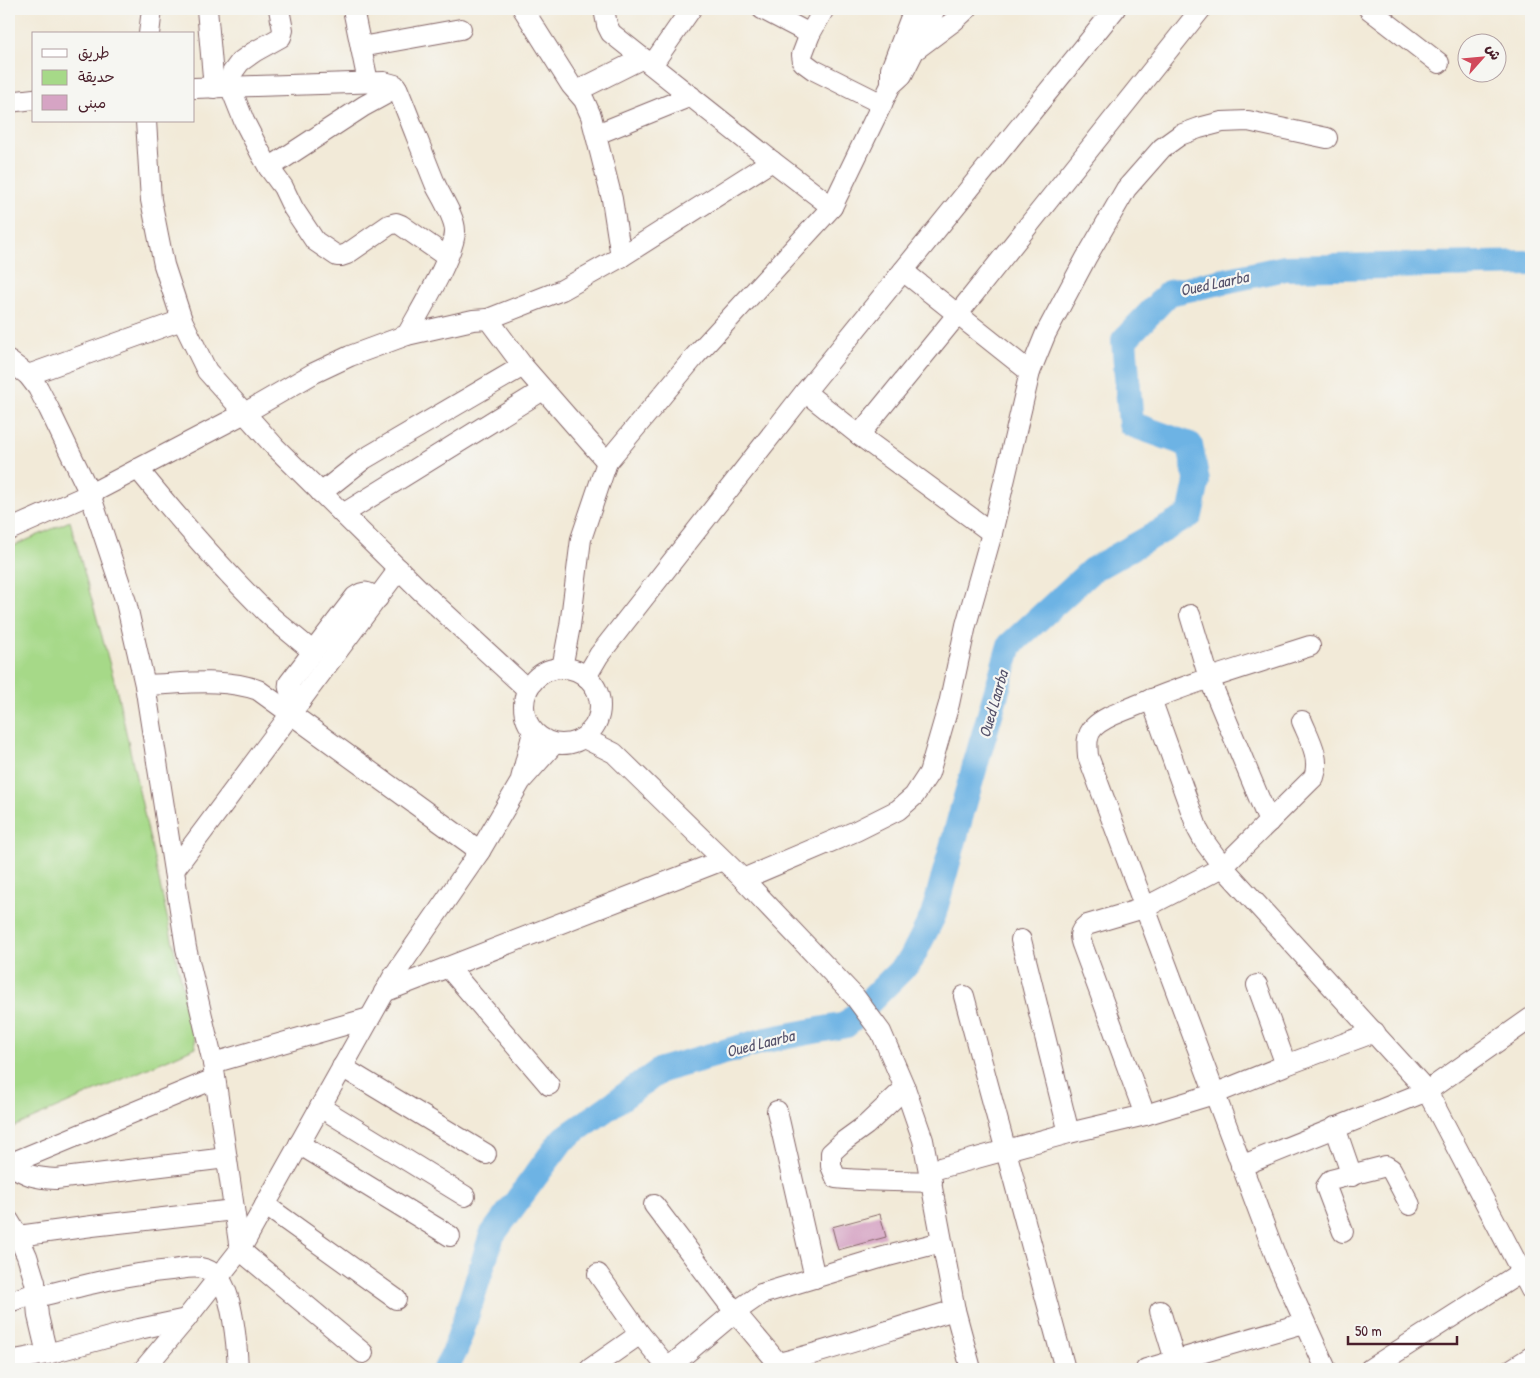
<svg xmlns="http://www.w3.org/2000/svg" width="1540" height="1378" viewBox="0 0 1540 1378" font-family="'Patrick Hand','Playpen Sans Arabic',sans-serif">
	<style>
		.green { fill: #a6d988; stroke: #787c5a }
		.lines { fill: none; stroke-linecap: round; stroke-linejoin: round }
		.river { stroke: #6db3e4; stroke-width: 26 }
		.building { fill: #d6a4c4 }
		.minor-casing { stroke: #856668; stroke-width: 22 }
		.minor { stroke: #fff; stroke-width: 20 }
		.labels { text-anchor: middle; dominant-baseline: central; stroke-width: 4.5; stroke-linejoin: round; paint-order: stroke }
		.water-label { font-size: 16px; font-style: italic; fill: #56536c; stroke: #f6f6f2 }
	</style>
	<rect width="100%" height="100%" fill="#f6f6f2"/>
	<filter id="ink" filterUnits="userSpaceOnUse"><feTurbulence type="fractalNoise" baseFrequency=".02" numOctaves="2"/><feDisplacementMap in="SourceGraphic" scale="10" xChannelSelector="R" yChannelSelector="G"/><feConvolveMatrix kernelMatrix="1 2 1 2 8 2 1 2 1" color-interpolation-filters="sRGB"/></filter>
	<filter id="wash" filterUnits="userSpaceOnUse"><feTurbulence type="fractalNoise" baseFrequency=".0096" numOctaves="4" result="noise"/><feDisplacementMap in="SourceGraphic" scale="20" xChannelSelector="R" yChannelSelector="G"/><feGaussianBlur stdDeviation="1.12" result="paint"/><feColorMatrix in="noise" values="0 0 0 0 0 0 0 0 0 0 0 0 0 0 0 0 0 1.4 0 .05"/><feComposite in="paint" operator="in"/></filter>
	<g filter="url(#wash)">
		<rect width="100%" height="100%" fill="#f2ead8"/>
		<path class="green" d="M70,521L116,687L196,1047L9,1129V548Z"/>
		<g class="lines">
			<path class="river" d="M446,1369L456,1348L492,1235L562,1140L661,1070L766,1040L846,1025L910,961L933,916L962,811L1010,645L1092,570L1190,515L1197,482L1190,445L1131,424L1124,340L1169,293L1285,268L1531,263"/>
		</g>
		<g id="blocks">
			<path class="building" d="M880,1214L886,1237L838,1250L832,1227Z"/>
		</g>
	</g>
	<g filter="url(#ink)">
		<use href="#blocks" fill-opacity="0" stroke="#856668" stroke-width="1"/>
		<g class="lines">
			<g class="minor-casing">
				<g id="minor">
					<path d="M207,9L214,88"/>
					<path d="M279,9L283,30L281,37L254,52L240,62L232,73L230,86L244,121L260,152L269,168L283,187L293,208L315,241L337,256H341L347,254L389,225L396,223L401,225L447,257"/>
					<path d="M353,9L368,82"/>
					<path d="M523,9L571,85L584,100L591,116L612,199L621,257"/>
					<path d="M604,9L607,25L611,33L772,161L832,207"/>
					<path d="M762,9L810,34L824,9"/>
					<path d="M1369,9L1439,63"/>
					<path d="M149,34L152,9"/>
					<path d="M810,34L802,55L803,62L814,70L882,104"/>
					<path d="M361,47L461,29"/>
					<path d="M918,48L954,21L967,9"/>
					<path d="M652,65L691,9"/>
					<path d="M891,85V69L914,9"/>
					<path d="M194,88L384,82L395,85L398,90C411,122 423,154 436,186C442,198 455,218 455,231C455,254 419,312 407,335"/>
					<path d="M577,91L643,58"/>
					<path d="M9,102L34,99"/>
					<path d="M146,121L151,200L164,265L182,320L207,371L275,447L421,591L527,689"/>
					<path d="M597,134L691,96"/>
					<path d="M269,168L364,106L397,88"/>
					<path d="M903,271L1030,372"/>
					<path d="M488,319L562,290L621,257L772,161"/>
					<path d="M9,361L28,375L38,388L49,409L90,494L126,602L145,685L186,948L213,1063L240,1250L363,1353"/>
					<path d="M28,375L182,320"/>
					<path d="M805,392L859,435L992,533"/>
					<path d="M859,435L957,315L1201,9"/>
					<path d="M138,469C178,518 220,567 266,612C281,626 297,638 313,652"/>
					<path d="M321,493L364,459L523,366"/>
					<path d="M343,514L543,390"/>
					<path d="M9,530L90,494L243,414L314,373L350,356L407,335L473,320L488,319L523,366L607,462"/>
					<path d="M1190,615L1209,678L1269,822"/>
					<path d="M1310,646C1251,665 1192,682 1135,706C1122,712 1105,716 1094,727C1086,735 1087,745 1088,756L1279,1265L1326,1369"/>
					<circle cx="562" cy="706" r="38"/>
					<path d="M562,668L570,626L581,539L607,462L695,356L832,207L891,85L902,75L935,9"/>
					<path d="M586,677L599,655L805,392L1115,9"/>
					<path d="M145,685C182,684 223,677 258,690L480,851"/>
					<path d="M1151,699L1198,830L1204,841L1223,867L1427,1091L1531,1290"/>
					<path d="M301,701C294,696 287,692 289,683L355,597C365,590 368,592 378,598"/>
					<path d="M584,738L614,753L743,879L855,997L881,1032L905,1088L923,1140L955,1310L971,1369"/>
					<path d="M521,779L533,732"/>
					<path d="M174,870L399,569"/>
					<path d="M743,879L856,831L898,810L914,796L929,773L949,704L966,625L992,533L1030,372L1046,333L1086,258L1126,189L1162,148L1180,135L1199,128L1222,122L1248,121L1327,138"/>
					<path d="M1021,940L1069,1133"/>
					<path d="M448,967L549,1085"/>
					<path d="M1257,985L1286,1065"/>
					<path d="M384,992L723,860"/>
					<path d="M964,996L1065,1369"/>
					<path d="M213,1063L369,1018"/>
					<path d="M342,1067L486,1154"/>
					<path d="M905,1088L866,1125L844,1141L831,1153V1166L836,1178C867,1182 900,1180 932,1182"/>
					<path d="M320,1107L465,1196"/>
					<path d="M777,1111L815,1278"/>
					<path d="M1145,1115L1083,947C1079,937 1078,932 1087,925L1144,908L1223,867L1314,777C1321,758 1309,738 1302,721"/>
					<path d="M1335,1127L1352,1176"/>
					<path d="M299,1144L450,1236"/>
					<path d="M9,1164L214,1079"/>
					<path d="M9,1164C27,1176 35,1178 56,1179L226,1158"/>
					<path d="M1241,1166L1427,1091L1531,1018"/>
					<path d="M929,1171L1069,1133L1145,1115L1214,1094L1286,1065L1375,1032"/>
					<path d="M265,1205L396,1299"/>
					<path d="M654,1205L735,1312L783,1369"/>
					<path d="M9,1221L18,1236L27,1256L35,1282L38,1316L47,1354L139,1329L186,1319"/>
					<path d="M1343,1232L1326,1187L1331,1180L1386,1166L1391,1169L1410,1205"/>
					<path d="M18,1236L92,1226L234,1210"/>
					<path d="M598,1274L640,1334L669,1369"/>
					<path d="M37,1297C81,1286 125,1274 171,1270C181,1269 192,1266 201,1268C207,1269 214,1273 218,1277C233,1293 237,1348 238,1369"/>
					<path d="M9,1302L36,1293"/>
					<path d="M1160,1311L1175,1360"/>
					<path d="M9,1361L47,1354"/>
					<path d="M778,1363C838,1349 896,1327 955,1310"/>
					<path d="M144,1369L186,1319L240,1250L393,977L480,851L521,781L554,744"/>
					<path d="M590,1369L640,1334"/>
					<path d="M667,1369L735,1312L761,1294L880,1258L942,1242"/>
					<path d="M1146,1369L1304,1323"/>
					<path d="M1370,1369L1531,1266"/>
					<path d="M1512,1369L1531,1357"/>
				</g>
			</g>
			<use href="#minor" class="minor"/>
		</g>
	</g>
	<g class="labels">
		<g class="water-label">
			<text transform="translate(1214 283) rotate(-12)">Oued Laarba</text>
			<text transform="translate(993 704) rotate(-74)">Oued Laarba</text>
			<text transform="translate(760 1043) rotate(-14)">Oued Laarba</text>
		</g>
	</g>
	<rect width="1540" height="1378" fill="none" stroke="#f6f6f2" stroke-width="30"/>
	<rect x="32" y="32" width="162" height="90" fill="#f6f6f2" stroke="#b1a0a2"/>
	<rect x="42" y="49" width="25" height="8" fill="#ffffff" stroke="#b1a0a2"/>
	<text x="78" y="58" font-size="15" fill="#4a1f2b">طريق</text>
	<rect x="42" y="70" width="25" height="15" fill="#a6d988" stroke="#b1a0a2"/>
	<text x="78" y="82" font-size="15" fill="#4a1f2b">حديقة</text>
	<rect x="42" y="95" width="25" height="15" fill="#d6a4c4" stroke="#b1a0a2"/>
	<text x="78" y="108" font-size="15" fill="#4a1f2b">مبنى</text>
	<g transform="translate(1482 58) rotate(63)"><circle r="24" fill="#f6f6f2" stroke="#b1a0a2"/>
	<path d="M0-4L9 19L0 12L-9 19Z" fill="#d1495b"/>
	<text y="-8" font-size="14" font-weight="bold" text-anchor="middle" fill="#4a1f2b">ش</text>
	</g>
	<path d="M1348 1336v8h109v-8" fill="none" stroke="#4a1f2b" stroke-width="2.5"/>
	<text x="1355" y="1336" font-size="15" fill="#4a1f2b" stroke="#f6f6f2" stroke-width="4" paint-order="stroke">50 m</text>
</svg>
